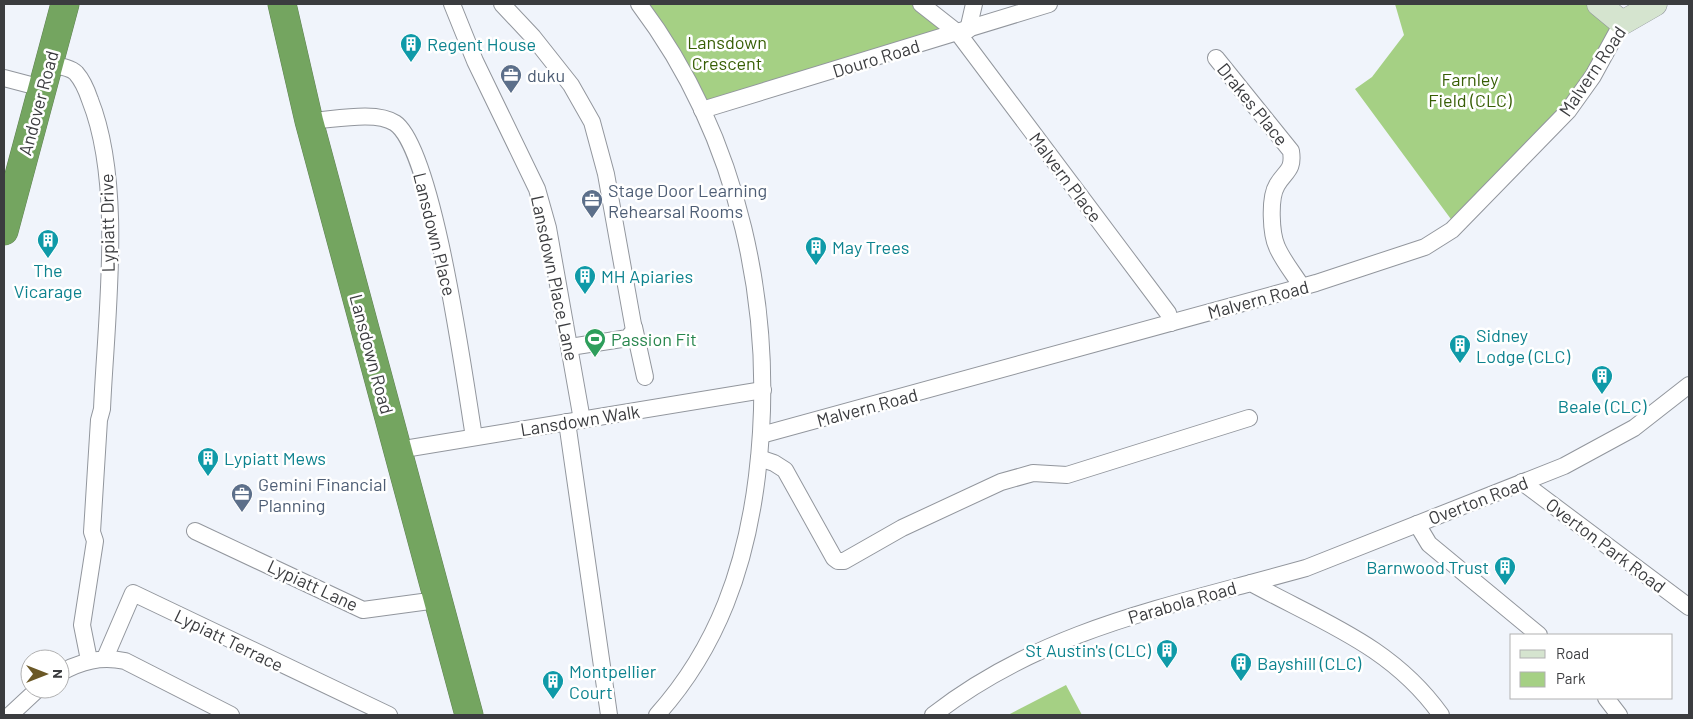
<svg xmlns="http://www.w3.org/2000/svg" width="1693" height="719" viewBox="0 0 1693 719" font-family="Barlow,sans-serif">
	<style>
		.green { fill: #a5d084 }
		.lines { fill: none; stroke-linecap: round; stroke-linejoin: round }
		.street-casing { stroke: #92969d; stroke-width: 18 }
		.secondary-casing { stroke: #92969d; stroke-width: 25 }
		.highway-casing { stroke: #608054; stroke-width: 29 }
		.street { stroke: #fff; stroke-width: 16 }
		.secondary { stroke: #d5e4cf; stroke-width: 24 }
		.highway { stroke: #74a560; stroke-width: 28 }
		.labels { text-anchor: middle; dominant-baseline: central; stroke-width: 5; stroke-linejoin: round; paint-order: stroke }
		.park-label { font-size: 18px; fill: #375e05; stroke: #fff }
		.culture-label { font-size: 18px; fill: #0d838f; stroke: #fff; text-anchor: start }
		.street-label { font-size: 18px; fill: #3b3c3f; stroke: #fff }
		.service-label { font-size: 18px; fill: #4e5e75; stroke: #fff; text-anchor: start }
		.leisure-label { font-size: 18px; fill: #27864d; stroke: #fff; text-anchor: start }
	</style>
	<rect width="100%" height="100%" fill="#f0f4fb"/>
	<g class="green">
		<path d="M639,4H921L958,33L702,110Z"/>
		<path d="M1395,4H1599L1622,23L1593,76L1456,226L1355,89L1372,77L1404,35Z"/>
		<path d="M1066,685L1082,715H1008Z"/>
	</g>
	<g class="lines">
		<g class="street-casing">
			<g id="street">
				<path d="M452,4L475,61L537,189L548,228L582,420"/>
				<path d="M502,4L533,37L571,85L592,122L606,174L634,330L628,338L570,347"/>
				<path d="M639,4C740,138 777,311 757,476C746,566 718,647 657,715"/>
				<path d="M921,4L958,33L1168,313L1171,323"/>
				<path d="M968,30L974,4"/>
				<path d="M1216,58L1291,151C1294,171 1285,171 1277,185C1269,198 1271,234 1277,247C1283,261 1294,274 1302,287"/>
				<path d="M48,64C57,66 70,67 76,73C83,81 87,91 90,100C124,185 106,317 102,409L99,420L92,532L95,541L82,625L89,660"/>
				<path d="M4,78L42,88"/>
				<path d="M702,110L1049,4"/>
				<path d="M309,121C332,120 376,110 395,123C434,149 465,383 474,437"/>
				<path d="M634,327L645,377"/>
				<path d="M567,422L609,715"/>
				<path d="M761,435L1316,283L1425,247L1452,230L1568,111L1593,76L1622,23"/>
				<path d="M398,450L763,390"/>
				<path d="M759,458L774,463L785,470L834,558L838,561H844L902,528L1001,482L1033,473L1067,475L1249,418"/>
				<path d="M1522,482L1689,607"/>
				<path d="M1417,524L1429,544L1539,635"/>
				<path d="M195,531L363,610L437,600"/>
				<path d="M1251,583L1306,568L1564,466L1634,428L1689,385"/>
				<path d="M105,658L133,593L389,715"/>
				<path d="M60,673C81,661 101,656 125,661L231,715"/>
				<path d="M1606,698L1619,715"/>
				<path d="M10,715L38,689"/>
				<path d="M933,715C1030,640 1135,614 1251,583C1322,622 1392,646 1441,715"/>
			</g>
		</g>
		<g class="secondary-casing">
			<path id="secondary" d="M1599,4L1622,23L1655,4"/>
		</g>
		<g class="highway-casing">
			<g id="highway">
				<path d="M282,4L309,121L469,715"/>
				<path d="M4,231L65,4"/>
			</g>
		</g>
		<use href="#street" class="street"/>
		<use href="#secondary" class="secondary"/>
		<use href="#highway" class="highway"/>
	</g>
	<defs>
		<g id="building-pin" transform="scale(1.125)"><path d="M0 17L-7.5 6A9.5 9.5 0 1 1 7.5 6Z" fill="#0f9aa8" stroke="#fff"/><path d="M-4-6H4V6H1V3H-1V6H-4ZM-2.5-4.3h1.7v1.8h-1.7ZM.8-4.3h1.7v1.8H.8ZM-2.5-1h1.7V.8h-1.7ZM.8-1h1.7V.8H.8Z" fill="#fff"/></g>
		<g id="office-pin" transform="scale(1.125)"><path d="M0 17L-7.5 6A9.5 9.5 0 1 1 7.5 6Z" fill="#5c6f8a" stroke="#fff"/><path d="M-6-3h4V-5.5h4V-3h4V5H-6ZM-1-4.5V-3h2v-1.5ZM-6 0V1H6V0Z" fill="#fff"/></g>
		<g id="stadium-pin" transform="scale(1.125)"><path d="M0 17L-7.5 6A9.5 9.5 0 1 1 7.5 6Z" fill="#2e9e5b" stroke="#fff"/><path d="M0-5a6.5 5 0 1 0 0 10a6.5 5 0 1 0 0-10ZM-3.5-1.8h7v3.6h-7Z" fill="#fff"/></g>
	</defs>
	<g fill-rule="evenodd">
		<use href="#building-pin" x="411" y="44"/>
		<use href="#office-pin" x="511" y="75"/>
		<use href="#office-pin" x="592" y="200"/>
		<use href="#building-pin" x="48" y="240"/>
		<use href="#building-pin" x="816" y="247"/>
		<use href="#building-pin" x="585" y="276"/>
		<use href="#stadium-pin" x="595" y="339"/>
		<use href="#building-pin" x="1460" y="345"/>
		<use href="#building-pin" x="1602" y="376"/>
		<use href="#building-pin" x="208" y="458"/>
		<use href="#office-pin" x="242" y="494"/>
		<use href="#building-pin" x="1505" y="567"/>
		<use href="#building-pin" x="1167" y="650"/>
		<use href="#building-pin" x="1241" y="663"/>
		<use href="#building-pin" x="553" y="681"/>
	</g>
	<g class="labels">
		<g class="park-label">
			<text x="727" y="42">Lansdown<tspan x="727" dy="21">Crescent</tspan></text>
			<text x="1470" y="79">Farnley<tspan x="1470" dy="21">Field (CLC)</tspan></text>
		</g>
		<g class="culture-label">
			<text x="427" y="44">Regent House</text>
			<text x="832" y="247">May Trees</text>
			<text x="48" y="270" text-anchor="middle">The<tspan x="48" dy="21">Vicarage</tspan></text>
			<text x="601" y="276">MH Apiaries</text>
			<text x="1476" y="335">Sidney<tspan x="1476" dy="21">Lodge (CLC)</tspan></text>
			<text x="1602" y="406" text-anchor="middle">Beale (CLC)</text>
			<text x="224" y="458">Lypiatt Mews</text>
			<text x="1489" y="567" text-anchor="end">Barnwood Trust</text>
			<text x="1151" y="650" text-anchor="end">St Austin's (CLC)</text>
			<text x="1257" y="663">Bayshill (CLC)</text>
			<text x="569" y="671">Montpellier<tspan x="569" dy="21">Court</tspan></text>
		</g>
		<g class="street-label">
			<text transform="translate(876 58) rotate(-17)">Douro Road</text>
			<text transform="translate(1592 71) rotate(-56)">Malvern Road</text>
			<text transform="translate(38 103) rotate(-75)">Andover Road</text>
			<text transform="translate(1253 104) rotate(51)">Drakes Place</text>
			<text transform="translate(1066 177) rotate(53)">Malvern Place</text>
			<text transform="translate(107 223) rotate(-91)">Lypiatt Drive</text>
			<text transform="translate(435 234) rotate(76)">Lansdown Place</text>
			<text transform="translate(555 278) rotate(78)">Lansdown Place Lane</text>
			<text transform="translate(1258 299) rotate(-15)">Malvern Road</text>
			<text transform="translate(372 354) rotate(75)">Lansdown Road</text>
			<text transform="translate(867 407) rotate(-15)">Malvern Road</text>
			<text transform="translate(580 420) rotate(-9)">Lansdown Walk</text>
			<text transform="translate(1478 500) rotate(-21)">Overton Road</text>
			<text transform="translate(1606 545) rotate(37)">Overton Park Road</text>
			<text transform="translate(313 585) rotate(25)">Lypiatt Lane</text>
			<text transform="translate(1182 602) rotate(-16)">Parabola Road</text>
			<text transform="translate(229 640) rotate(26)">Lypiatt Terrace</text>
		</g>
		<g class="service-label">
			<text x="527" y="75">duku</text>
			<text x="608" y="190">Stage Door Learning<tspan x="608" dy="21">Rehearsal Rooms</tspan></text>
			<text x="258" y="484">Gemini Financial<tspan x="258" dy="21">Planning</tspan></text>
		</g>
		<g class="leisure-label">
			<text x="611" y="339">Passion Fit</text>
		</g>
	</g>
	<rect width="1693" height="719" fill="none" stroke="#3b3c3f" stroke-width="10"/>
	<rect x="1510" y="634" width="162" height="65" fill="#ffffff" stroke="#b1b1b2"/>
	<rect x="1520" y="650" width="25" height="8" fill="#d5e4cf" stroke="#b1b1b2"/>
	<text x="1556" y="659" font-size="15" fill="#3b3c3f">Road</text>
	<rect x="1520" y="672" width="25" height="15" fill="#a5d084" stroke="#b1b1b2"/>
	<text x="1556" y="684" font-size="15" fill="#3b3c3f">Park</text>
	<g transform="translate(45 674) rotate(90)"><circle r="24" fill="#ffffff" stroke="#b1b1b2"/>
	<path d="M0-4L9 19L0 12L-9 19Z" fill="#6b5826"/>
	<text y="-8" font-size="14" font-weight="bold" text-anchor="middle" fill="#3b3c3f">N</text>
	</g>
</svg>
